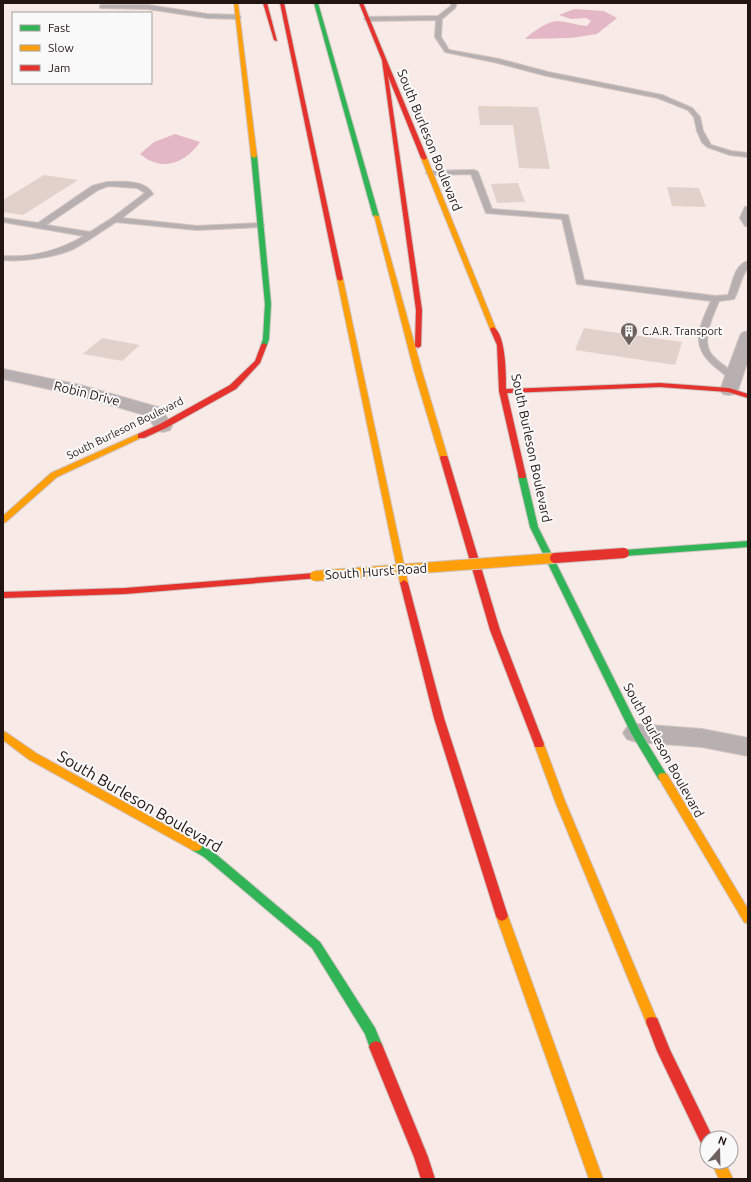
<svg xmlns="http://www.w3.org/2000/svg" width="751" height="1182" viewBox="0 0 751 1182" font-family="Ubuntu,sans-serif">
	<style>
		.water { fill: #e4b7c7 }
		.building { fill: #e2d1ca }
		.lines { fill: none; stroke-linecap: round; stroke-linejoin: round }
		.lane-casing { stroke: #d0c4c2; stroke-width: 2 }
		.street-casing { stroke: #d0c4c2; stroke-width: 2 }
		.fast-casing { stroke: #d0c4c2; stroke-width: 2 }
		.slow-casing { stroke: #d0c4c2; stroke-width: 2 }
		.jam-casing { stroke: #d0c4c2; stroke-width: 2 }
		.lane { fill: #b8b0b0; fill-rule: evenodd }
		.street { fill: #b8b0b0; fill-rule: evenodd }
		.fast { fill: #30b455; fill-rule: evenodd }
		.slow { fill: #ff9f0a; fill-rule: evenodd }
		.jam { fill: #e5322d; fill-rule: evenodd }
		.slow-bridge-casing { stroke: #d0c4c2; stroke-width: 12; stroke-linecap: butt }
		.jam-bridge-casing { stroke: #d0c4c2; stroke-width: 12; stroke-linecap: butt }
		.slow-bridge { stroke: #ff9f0a; stroke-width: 10 }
		.jam-bridge { stroke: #e5322d; stroke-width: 10 }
		.labels { text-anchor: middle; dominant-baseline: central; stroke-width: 4; stroke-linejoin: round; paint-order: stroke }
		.far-poi-label { font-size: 11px; fill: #231512; stroke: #f9f9f9; text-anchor: start }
		.far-street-label { font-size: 11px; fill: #231512; stroke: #f9f9f9 }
		.street-label { font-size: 13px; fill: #231512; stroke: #f9f9f9 }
		.near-street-label { font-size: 16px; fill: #231512; stroke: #f9f9f9 }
	</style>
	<rect width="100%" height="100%" fill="#f8eae7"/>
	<g class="water">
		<path d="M574,9L604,11L617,18L597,34L571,38L525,39C531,33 549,20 558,21C568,22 577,25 587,26L591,21L586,18L571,19L559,15Z"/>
		<path d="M175,134L200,142C190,157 172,169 154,162C149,161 144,157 140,154L154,142Z"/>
	</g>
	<g class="building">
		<path d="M478,106L538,107L550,169L519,168L513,125H480Z"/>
		<path d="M44,175L78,180L23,215L3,212V200Z"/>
		<path d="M518,183L525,202L497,203L491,184Z"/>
		<path d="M667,187L699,188L706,207L672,206Z"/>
		<path d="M584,328L682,342L675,365L575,350Z"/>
		<path d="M102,338L140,345L122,361L83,354Z"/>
	</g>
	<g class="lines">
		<g class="lane-casing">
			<g id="lane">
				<path d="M451,3H457L455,8L442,19L441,37L449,50L499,59L548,72L662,95L692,108L700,117L703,131L711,145L731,151L748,153V157L730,155L707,147L702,142L697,131L694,117L688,110L658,98L547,76L498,63L445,52L435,37L436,20L367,21L364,19L367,17L438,16L451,6Z"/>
				<path d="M102,5H148L207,14L238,15L241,17L238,19L207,18L148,9L100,8V6Z"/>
				<path d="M474,170L478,172L492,209L568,215L584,280L716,296L728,295C733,283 734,265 748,261V268C741,276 740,287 735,297L734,299L719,301C713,316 700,340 712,355C719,363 729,369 737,375L739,377L737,379C730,381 724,374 719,370C689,348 698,330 711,301L577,284L562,219L486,213L471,174L430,175L426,173L430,171Z"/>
				<path d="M107,182C121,182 145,179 153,194L122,218L197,226L260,223L264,225L260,227L197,230L116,222C102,231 90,240 75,248C58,257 23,262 3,260V256C31,258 60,250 84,236L3,222V218L38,223L92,186ZM108,186L137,188L145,193L112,218L90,232L46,225L98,190Z"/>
				<path d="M745,207H748V226H745L740,218Z"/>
			</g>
		</g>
		<g class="street-casing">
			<g id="street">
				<path d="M748,331V360L738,390L735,394L729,395L723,394L720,390L740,336L742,333Z"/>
				<path d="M3,369L80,385L161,408L172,426L170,430L163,432L156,430L148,416L76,395L3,379Z"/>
				<path d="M636,724L702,729L748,738V756L702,747L636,742L627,739L623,733L627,727Z"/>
			</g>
		</g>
		<g class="fast-casing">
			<g id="fast">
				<path d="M314,3H318L379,216L378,217L373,216Z"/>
				<path d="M254,154L257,156L271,304L269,339L267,345L264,347L261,345L263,339L265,304L251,156Z"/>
				<path d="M519,474H525L526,476L538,527L641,733L668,777L667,780H659L631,733L530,527L518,476Z"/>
				<path d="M748,541V547L624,556L620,553L624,550Z"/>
				<path d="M196,843L212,851L320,942L375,1028L383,1047L381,1051L376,1053L371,1051L365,1034L312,948L204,857L192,850L190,847L192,844Z"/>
			</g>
		</g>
		<g class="slow-casing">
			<g id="slow">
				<path d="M234,3H238L257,156L254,158L251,156Z"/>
				<path d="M424,156L427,158L496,329L495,330L493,331L490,329L421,158Z"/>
				<path d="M374,215L379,216L422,371L448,458L447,460H441L440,458L414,371Z"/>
				<path d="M340,277L343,279L408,583L404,586L400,583L337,279Z"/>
				<path d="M138,434H144L145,436L57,477L6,522L3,523V516L51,473Z"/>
				<path d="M3,731L7,733L36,753L200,844L202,847L200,850L196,851L192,850L28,759L3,740Z"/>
				<path d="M539,740L543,741L544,744L565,801L658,1022L657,1026L652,1027L647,1026L646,1022L555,801L534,744L535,741Z"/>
				<path d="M663,773L667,774L748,909V924L744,922L658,777L659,774Z"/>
				<path d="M502,911L506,913L508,916L603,1179H589L496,916L498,913Z"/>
				<path d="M711,1162H725L733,1179H719Z"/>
			</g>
		</g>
		<g class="jam-casing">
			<g id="jam">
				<path d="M263,3H267L277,41L274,40Z"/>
				<path d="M280,3H284L343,279L340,281L337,279Z"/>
				<path d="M359,3H363L427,158L424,160L421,158L388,76L422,310L421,346L418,348L415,346L416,310L382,60Z"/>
				<path d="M493,327C506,333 506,375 506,389L660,383L729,388L748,394V398L728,392L660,387L507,393L526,476L525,478H519L499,391L497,345L490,329Z"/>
				<path d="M264,343L267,345L260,363L236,389L166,428L144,438H138V434L160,424L230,385L255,361L261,345Z"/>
				<path d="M441,456H447L448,458L500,630L544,744L543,747H535L534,744L490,630L440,458Z"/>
				<path d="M315,573L318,574L319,576L318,578L125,594L3,598V592L125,588Z"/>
				<path d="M404,580L408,583L444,718L508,916L506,919L502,921L498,919L496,916L434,718L400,583Z"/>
				<path d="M652,1017L657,1018L670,1050L713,1138H707V1146L702,1145L657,1051L646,1022L647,1018Z"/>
				<path d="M376,1041L381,1043L383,1047L428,1157L435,1179H421L414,1157L369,1047L371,1043Z"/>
			</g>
		</g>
		<use href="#lane" class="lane"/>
		<use href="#street" class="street"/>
		<use href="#fast" class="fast"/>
		<use href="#slow" class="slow"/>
		<use href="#jam" class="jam"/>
		<g class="slow-bridge-casing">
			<path id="slow-bridge" d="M315,576L555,558"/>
		</g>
		<g class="jam-bridge-casing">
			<path id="jam-bridge" d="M555,558L624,553"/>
		</g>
		<use href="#slow-bridge" class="slow-bridge"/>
		<use href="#jam-bridge" class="jam-bridge"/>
	</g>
	<defs>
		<g id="building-pin" transform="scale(0.9)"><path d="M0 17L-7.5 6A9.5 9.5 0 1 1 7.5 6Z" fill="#6e605d" stroke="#f9f9f9"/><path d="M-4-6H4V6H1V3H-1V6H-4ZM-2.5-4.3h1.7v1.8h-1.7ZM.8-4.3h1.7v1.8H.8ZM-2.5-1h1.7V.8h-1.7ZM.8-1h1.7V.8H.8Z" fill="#fff"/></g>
	</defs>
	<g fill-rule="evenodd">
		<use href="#building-pin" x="629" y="331"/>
	</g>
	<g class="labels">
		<g class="far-poi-label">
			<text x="642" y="331">C.A.R. Transport</text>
		</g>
		<g class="far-street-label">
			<text transform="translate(125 428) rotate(-26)">South Burleson Boulevard</text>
		</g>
		<g class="street-label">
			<text transform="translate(430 140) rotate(68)">South Burleson Boulevard</text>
			<text transform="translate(87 393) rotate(14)">Robin Drive</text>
			<text transform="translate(532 448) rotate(78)">South Burleson Boulevard</text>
			<text transform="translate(376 571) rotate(-4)">South Hurst Road</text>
			<text transform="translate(664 750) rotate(61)">South Burleson Boulevard</text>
		</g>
		<g class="near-street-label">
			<text transform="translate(140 801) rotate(30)">South Burleson Boulevard</text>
		</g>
	</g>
	<rect width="751" height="1182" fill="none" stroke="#231512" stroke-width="8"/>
	<rect x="12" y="12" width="140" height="72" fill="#f9f9f9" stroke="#a39e9d"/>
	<rect x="20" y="25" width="20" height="6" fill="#30b455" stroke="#a39e9d"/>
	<text x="48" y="32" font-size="12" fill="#231512">Fast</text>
	<rect x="20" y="45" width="20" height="6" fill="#ff9f0a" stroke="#a39e9d"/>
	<text x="48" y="52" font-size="12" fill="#231512">Slow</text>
	<rect x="20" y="65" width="20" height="6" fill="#e5322d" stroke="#a39e9d"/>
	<text x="48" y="72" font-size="12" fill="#231512">Jam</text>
	<g transform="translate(719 1150) rotate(20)"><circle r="19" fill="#f9f9f9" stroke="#a39e9d"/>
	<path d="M0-3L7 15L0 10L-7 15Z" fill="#6e605d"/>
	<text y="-6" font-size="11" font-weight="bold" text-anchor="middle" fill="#231512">N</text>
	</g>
</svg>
